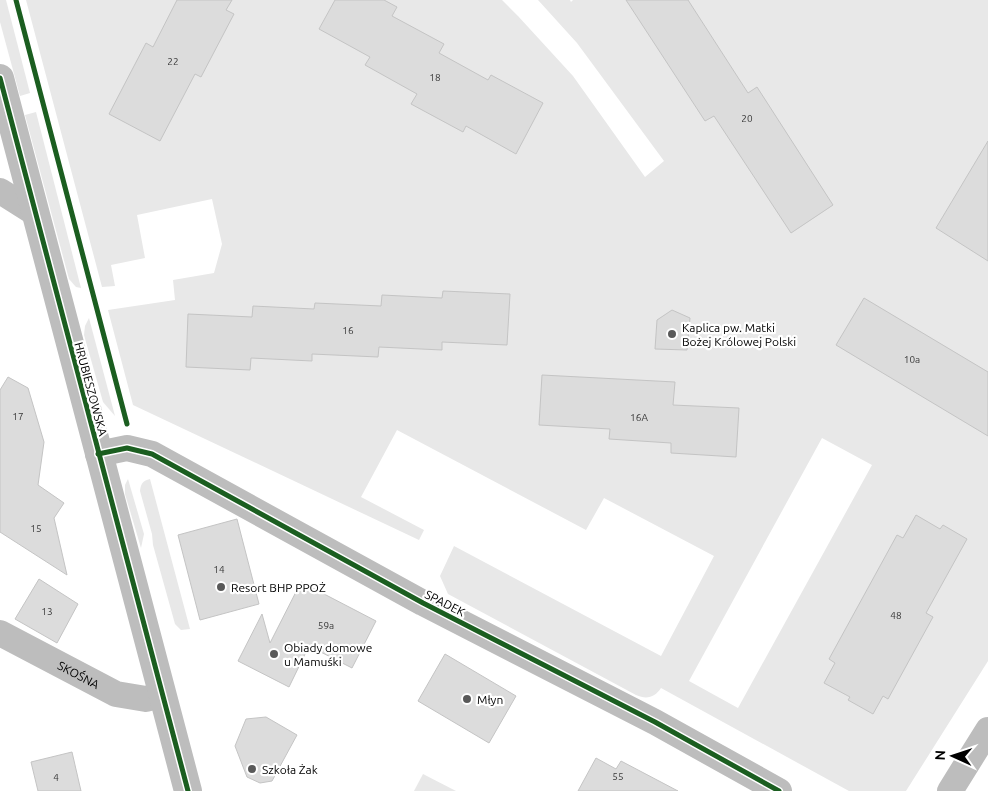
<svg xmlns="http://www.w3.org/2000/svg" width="988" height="791" viewBox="0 0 988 791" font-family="Ubuntu,sans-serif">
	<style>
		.green { fill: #e8e8e8; fill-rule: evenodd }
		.building { fill: #dcdcdc; stroke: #c4c4c4 }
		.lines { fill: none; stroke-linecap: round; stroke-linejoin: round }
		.minor { stroke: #bdbdbd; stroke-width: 26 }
		.tertiary { stroke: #bdbdbd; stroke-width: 28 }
		.cycleway-casing { stroke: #fff; stroke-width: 8 }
		.cycleway { stroke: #1b5e20; stroke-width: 5 }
		.poi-dot { fill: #595959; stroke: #fff; stroke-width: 2 }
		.labels { text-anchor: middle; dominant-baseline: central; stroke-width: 4.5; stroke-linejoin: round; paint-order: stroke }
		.number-label { font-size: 10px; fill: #373737 }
		.poi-label { font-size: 12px; fill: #000; stroke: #fff; text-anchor: start }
		.street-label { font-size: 12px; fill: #000; stroke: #fff }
	</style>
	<rect width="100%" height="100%" fill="#fff"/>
	<g class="green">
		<path d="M0,0H6L30,93L20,96L0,22Z"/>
		<path d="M26,0H502L518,16L573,76L645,177L664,161L577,43L538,0H570L571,2L573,0H988V661L906,791H849L661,688C655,697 647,700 636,695L448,594L440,576L454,546L661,656L714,556L604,498L586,530L397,430L361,497L424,530L419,540L133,405L108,310L175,300L173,280L214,273L222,244L212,199L137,215L145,258L111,265L115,286L102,287ZM822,438L872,465L738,708L689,681Z"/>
		<path d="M36,112L81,288L76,287L69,279L25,115Z"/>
		<path d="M89,318L115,416L103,402L84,335L85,326Z"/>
		<path d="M128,479L144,534L141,548L125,494V485Z"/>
		<path d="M150,479L190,629L181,630L175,624L153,545L152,534L140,491C141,483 143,481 150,479Z"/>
		<path d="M423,774L456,791H414Z"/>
	</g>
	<g class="building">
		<path d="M177,0H232L226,10L234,14L201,77L195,74L160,141L109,114L146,43L153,47Z"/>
		<path d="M335,0H384L397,7L392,16L444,44L439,53L488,80L491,75L543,103L516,154L466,126L463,132L411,104L417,94L365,65L370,57L319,29Z"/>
		<path d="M626,0H688L748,93L757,87L833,205L791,233L714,116L705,121Z"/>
		<path d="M988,141V261L936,228Z"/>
		<path d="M443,291L510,294L507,345L442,342V350L379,347L378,357L312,354V361L251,358L250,370L186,367L188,314L252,317L253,306L314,309L315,303L381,306L382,295L442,298Z"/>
		<path d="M864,298L988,372V436L836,345Z"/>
		<path d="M672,310L690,318L687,350L655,349L657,320Z"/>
		<path d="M542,375L675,382L673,405L739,408L736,457L671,453V443L609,439L610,429L539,425Z"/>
		<path d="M8,377L28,388L44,442L38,485L64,503L54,518L67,575L0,532V390Z"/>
		<path d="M916,515L940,529L943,525L967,539L926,613L933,617L888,699L883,696L873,714L848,700L850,697L824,683L835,663L829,659L897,535L903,538Z"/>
		<path d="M237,519L259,604L200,620L178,535Z"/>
		<path d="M39,579L78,604L57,643L15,619Z"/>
		<path d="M301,582L376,621L352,668L309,646L289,687L238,661L262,614L270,643Z"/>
		<path d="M445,654L516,696L489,743L418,701Z"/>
		<path d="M266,717L297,735L272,781L260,783L247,777L235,746L246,719Z"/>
		<path d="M72,752L81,791H38L31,762Z"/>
		<path d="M596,758L616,769L621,761L678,791H578Z"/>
	</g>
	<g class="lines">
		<g class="minor">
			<path d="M0,191L35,213"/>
			<path d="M98,454L127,448L152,454L423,603L655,722L779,791"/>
			<path id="s1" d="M0,633L116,694L146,699L162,695"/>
			<path d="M950,791L988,730"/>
		</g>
		<path class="tertiary" d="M0,78L188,791"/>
		<g class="cycleway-casing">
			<g id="cycleway">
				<path d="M16,0L127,424"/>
				<path d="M0,78L188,791"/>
				<path d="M98,454L127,448L152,454L423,603L655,722L779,791"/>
			</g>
		</g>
		<use href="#cycleway" class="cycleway"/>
	</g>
	<g class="poi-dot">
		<circle cx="672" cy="334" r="5"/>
		<circle cx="221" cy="587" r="5"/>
		<circle cx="274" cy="654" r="5"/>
		<circle cx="467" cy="699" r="5"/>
		<circle cx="252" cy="769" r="5"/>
	</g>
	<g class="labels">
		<g class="number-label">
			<text x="173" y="61">22</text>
			<text x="435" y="77">18</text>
			<text x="747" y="118">20</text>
			<text x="348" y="330">16</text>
			<text x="912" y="359">10a</text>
			<text x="18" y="416">17</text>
			<text x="639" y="417">16A</text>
			<text x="36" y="528">15</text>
			<text x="219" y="569">14</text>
			<text x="47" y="611">13</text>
			<text x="896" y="615">48</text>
			<text x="326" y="625">59a</text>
			<text x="618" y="776">55</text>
			<text x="56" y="777">4</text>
		</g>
		<g class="poi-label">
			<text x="682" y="327">Kaplica pw. Matki<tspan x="682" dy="14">Bożej Królowej Polski</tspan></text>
			<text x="231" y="587">Resort BHP PPOŻ</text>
			<text x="284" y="647">Obiady domowe<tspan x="284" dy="14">u Mamuśki</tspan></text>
			<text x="477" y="699">Młyn</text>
			<text x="262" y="769">Szkoła Żak</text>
		</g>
		<g class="street-label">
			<text transform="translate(91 389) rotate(75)">HRUBIESZOWSKA</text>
			<text transform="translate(445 603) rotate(27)">SPADEK</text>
			<text stroke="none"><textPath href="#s1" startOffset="89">SKOŚNA</textPath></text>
		</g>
	</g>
	<g transform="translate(953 756) rotate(273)" stroke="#ffffff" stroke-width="4" paint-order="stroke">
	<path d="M0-4L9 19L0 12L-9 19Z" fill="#000000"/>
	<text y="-8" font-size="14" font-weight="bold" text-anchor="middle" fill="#000000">N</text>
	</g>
</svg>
